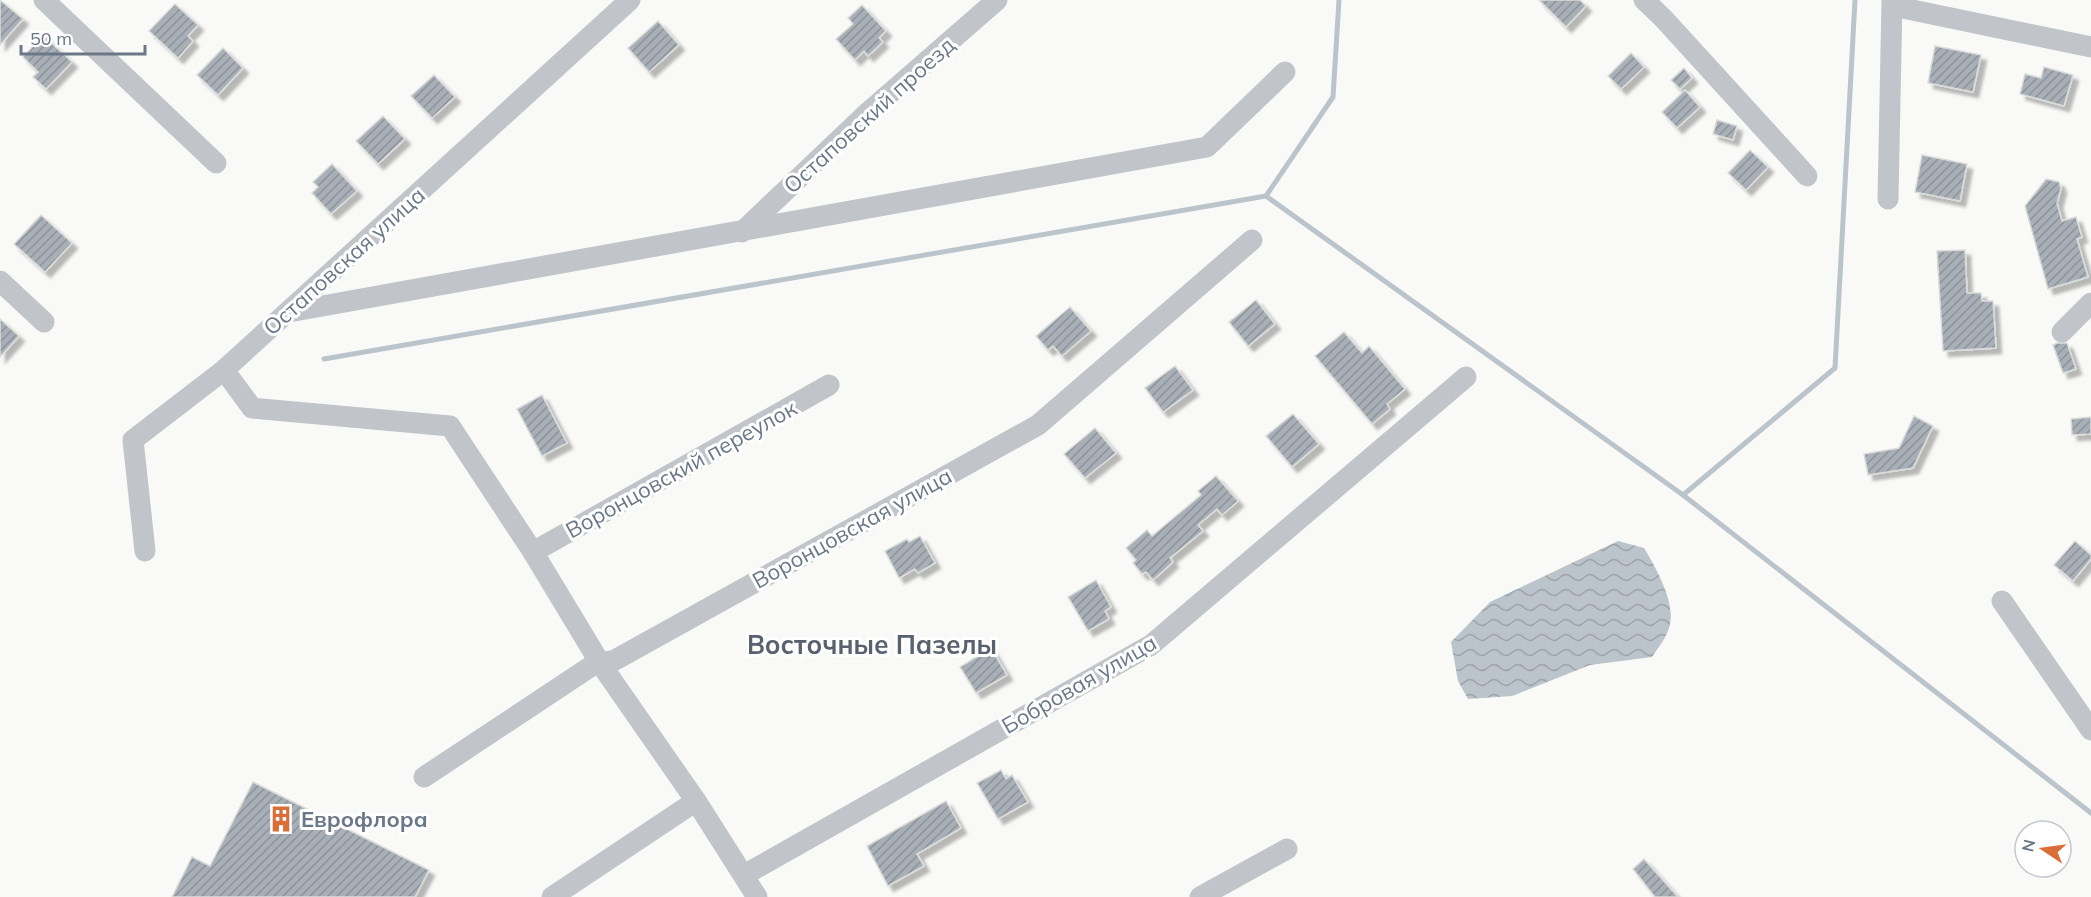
<svg xmlns="http://www.w3.org/2000/svg" width="2091" height="897" viewBox="0 0 2091 897" font-family="Mulish,sans-serif">
	<style>
		.water { fill: url(#water-waves) }
		.lines { fill: none; stroke-linecap: round; stroke-linejoin: round }
		.stream { stroke: #bbc4ca; stroke-width: 5 }
		.building { fill: url(#building-hatch); stroke: #dbdcda; stroke-width: 1.5; filter: url(#shadow) }
		.minor { stroke: #c1c5c9; stroke-width: 21 }
		.labels { text-anchor: middle; dominant-baseline: central; stroke-width: 6; stroke-linejoin: round; paint-order: stroke }
		.street-label { font-size: 22px; fill: #6a7787; stroke: #fff }
		.poi-label { font-size: 22px; font-weight: bold; fill: #6a7787; stroke: #fff; text-anchor: start }
		.quarter-label { font-size: 26px; font-weight: bold; fill: #58616d; stroke: #fff }
	</style>
	<defs>
		<pattern id="water-waves" width="16" height="10" patternUnits="userSpaceOnUse" patternTransform="scale(1.5)"><rect width="16" height="10" fill="#bbc4ca"/><path d="M0 5q4-4 8 0t8 0" fill="none" stroke="#9ca4aa"/></pattern>
		<pattern id="building-hatch" width="6" height="6" patternUnits="userSpaceOnUse" patternTransform="scale(1.5)"><rect width="6" height="6" fill="#a8afb7"/><path d="M-1 1l2-2M0 6l6-6M5 7l2-2" fill="none" stroke="#8d939a"/></pattern>
		<filter id="shadow"><feDropShadow dx="5.5" dy="5.5" stdDeviation="1.5" flood-color="#0004"/></filter>
	</defs>
	<rect width="100%" height="100%" fill="#f9faf8"/>
	<path class="water" d="M1618,541L1644,548C1656,568 1677,604 1669,628C1666,638 1658,648 1652,657L1590,665L1512,696L1468,699L1458,681L1451,642L1490,602Z"/>
	<g class="lines">
		<g class="stream">
			<path d="M1266,196L1333,97L1339,0"/>
			<path d="M324,359L1266,196L1683,495L2091,813"/>
			<path d="M1683,495L1835,368L1855,0"/>
		</g>
	</g>
	<g class="building">
		<path d="M0,0L23,19L0,45Z"/>
		<path d="M1539,0H1580L1586,6L1566,27Z"/>
		<path d="M175,4L198,25L188,36L193,41L178,58L149,31Z"/>
		<path d="M862,5L886,31L879,38L883,42L868,56L864,51L855,60L836,39L853,24L848,18Z"/>
		<path d="M658,21L679,45L649,72L628,48Z"/>
		<path d="M43,35L72,62L46,89L33,77L38,72L23,57Z"/>
		<path d="M1935,46L1981,55L1973,92L1928,83Z"/>
		<path d="M223,48L243,68L218,95L197,75Z"/>
		<path d="M1631,53L1644,67L1621,89L1608,76Z"/>
		<path d="M2044,67L2073,75L2064,106L2020,94L2025,74L2041,78Z"/>
		<path d="M1684,68L1692,78L1680,89L1671,80Z"/>
		<path d="M434,75L455,97L432,118L411,96Z"/>
		<path d="M1685,90L1700,107L1677,128L1662,112Z"/>
		<path d="M383,116L405,139L378,164L356,141Z"/>
		<path d="M1717,120L1737,126L1733,140L1713,134Z"/>
		<path d="M1750,150L1768,167L1746,190L1728,173Z"/>
		<path d="M1922,155L1967,164L1960,201L1915,192Z"/>
		<path d="M332,164L357,191L331,214L312,193L318,187L313,182Z"/>
		<path d="M2046,179L2059,182L2061,188L2057,203L2062,221L2076,217L2082,237L2077,239L2088,277L2048,289L2025,206Z"/>
		<path d="M41,215L72,243L45,272L14,244Z"/>
		<path d="M1965,250L1967,293H1981L1982,301H1993L1996,348L1943,351L1937,251Z"/>
		<path d="M1256,300L1275,324L1248,346L1229,322Z"/>
		<path d="M1070,307L1091,331L1062,356L1053,346L1048,350L1036,336Z"/>
		<path d="M0,319L19,336L0,357Z"/>
		<path d="M1344,332L1362,353L1369,346L1405,389L1387,404L1390,409L1372,424L1315,356Z"/>
		<path d="M2057,343H2067L2076,369L2063,373L2053,345Z"/>
		<path d="M1175,366L1193,390L1163,412L1145,388Z"/>
		<path d="M542,395L567,443L542,456L517,409Z"/>
		<path d="M1293,414L1319,444L1292,467L1266,436Z"/>
		<path d="M1914,416L1933,426L1913,468L1868,475L1864,454L1899,448Z"/>
		<path d="M2091,417V434L2072,435L2071,419Z"/>
		<path d="M1095,428L1116,453L1085,478L1064,454Z"/>
		<path d="M1216,476L1238,501L1222,515L1217,509L1198,525L1203,531L1170,558L1173,562L1153,580L1146,572L1142,574L1133,563L1136,560L1126,548L1147,530L1152,536L1201,495L1198,491Z"/>
		<path d="M920,536L935,563L918,573L915,569L899,578L885,551L907,539L909,542Z"/>
		<path d="M2075,541L2091,555V559L2073,581L2054,565Z"/>
		<path d="M1096,580L1111,607L1105,611L1109,619L1088,631L1068,597Z"/>
		<path d="M991,648L1007,675L976,693L960,667Z"/>
		<path d="M1001,770L1006,779L1012,775L1028,802L998,819L977,783Z"/>
		<path d="M253,782L429,870L415,897H172L192,857L210,866Z"/>
		<path d="M946,801L961,828L917,854L924,866L888,886L867,846Z"/>
		<path d="M1644,859L1678,897H1655L1633,869Z"/>
	</g>
	<g class="lines">
		<g class="minor">
			<path d="M44,0L216,163"/>
			<path d="M1644,0L1663,18L1807,176"/>
			<path d="M1893,6L2091,47"/>
			<path d="M1888,199L1892,0"/>
			<path d="M742,232L864,116L997,0"/>
			<path d="M0,281L44,322"/>
			<path d="M289,312L1207,147L1285,72"/>
			<path d="M2062,332L2091,303"/>
			<path d="M224,370L252,408L450,426L533,552L600,663L696,801L757,897"/>
			<path d="M145,551L133,440L224,370L630,0"/>
			<path d="M533,552L829,385"/>
			<path d="M2002,601L2091,730"/>
			<path d="M424,777L593,665L615,660L1038,425L1252,240"/>
			<path d="M744,875L1151,645L1466,377"/>
			<path d="M552,897L696,801"/>
			<path d="M1200,897L1287,849"/>
		</g>
	</g>
	<defs>
		<g id="building-bare" transform="scale(2.07)"><path d="M-4-6H4V6H1V3H-1V6H-4ZM-2.5-4.3h1.7v1.8h-1.7ZM.8-4.3h1.7v1.8H.8ZM-2.5-1h1.7V.8h-1.7ZM.8-1h1.7V.8H.8Z" fill="#da6e37" stroke="#fff" stroke-width="2.5" paint-order="stroke"/></g>
	</defs>
	<g fill-rule="evenodd">
		<use href="#building-bare" x="281" y="819"/>
	</g>
	<g class="labels">
		<g class="street-label">
			<text transform="translate(869 115) rotate(-42)">Остаповский проезд</text>
			<text transform="translate(344 261) rotate(-42)">Остаповская улица</text>
			<text transform="translate(681 469) rotate(-29)">Воронцовский переулок</text>
			<text transform="translate(852 528) rotate(-29)">Воронцовская улица</text>
			<text transform="translate(1079 684) rotate(-30)">Бобровая улица</text>
		</g>
		<g class="poi-label">
			<text x="301" y="819">Еврофлора</text>
		</g>
		<g class="quarter-label">
			<text x="872" y="644">Восточные Пазелы</text>
		</g>
	</g>
	<g transform="translate(2043 849) rotate(283)"><circle r="28" fill="#ffffff" stroke="#c3c9cf" stroke-width="1.5"/>
	<path d="M0-4.5L10 22L0 15L-10 22Z" fill="#da6e37"/>
	<text y="-9" font-size="16" font-weight="bold" text-anchor="middle" fill="#6a7787">N</text>
	</g>
	<path d="M21 45v9h124v-9" fill="none" stroke="#6a7787" stroke-width="3"/>
	<text x="30" y="45" font-size="18" fill="#6a7787" stroke="#ffffff" stroke-width="4.5" paint-order="stroke">50 m</text>
</svg>
